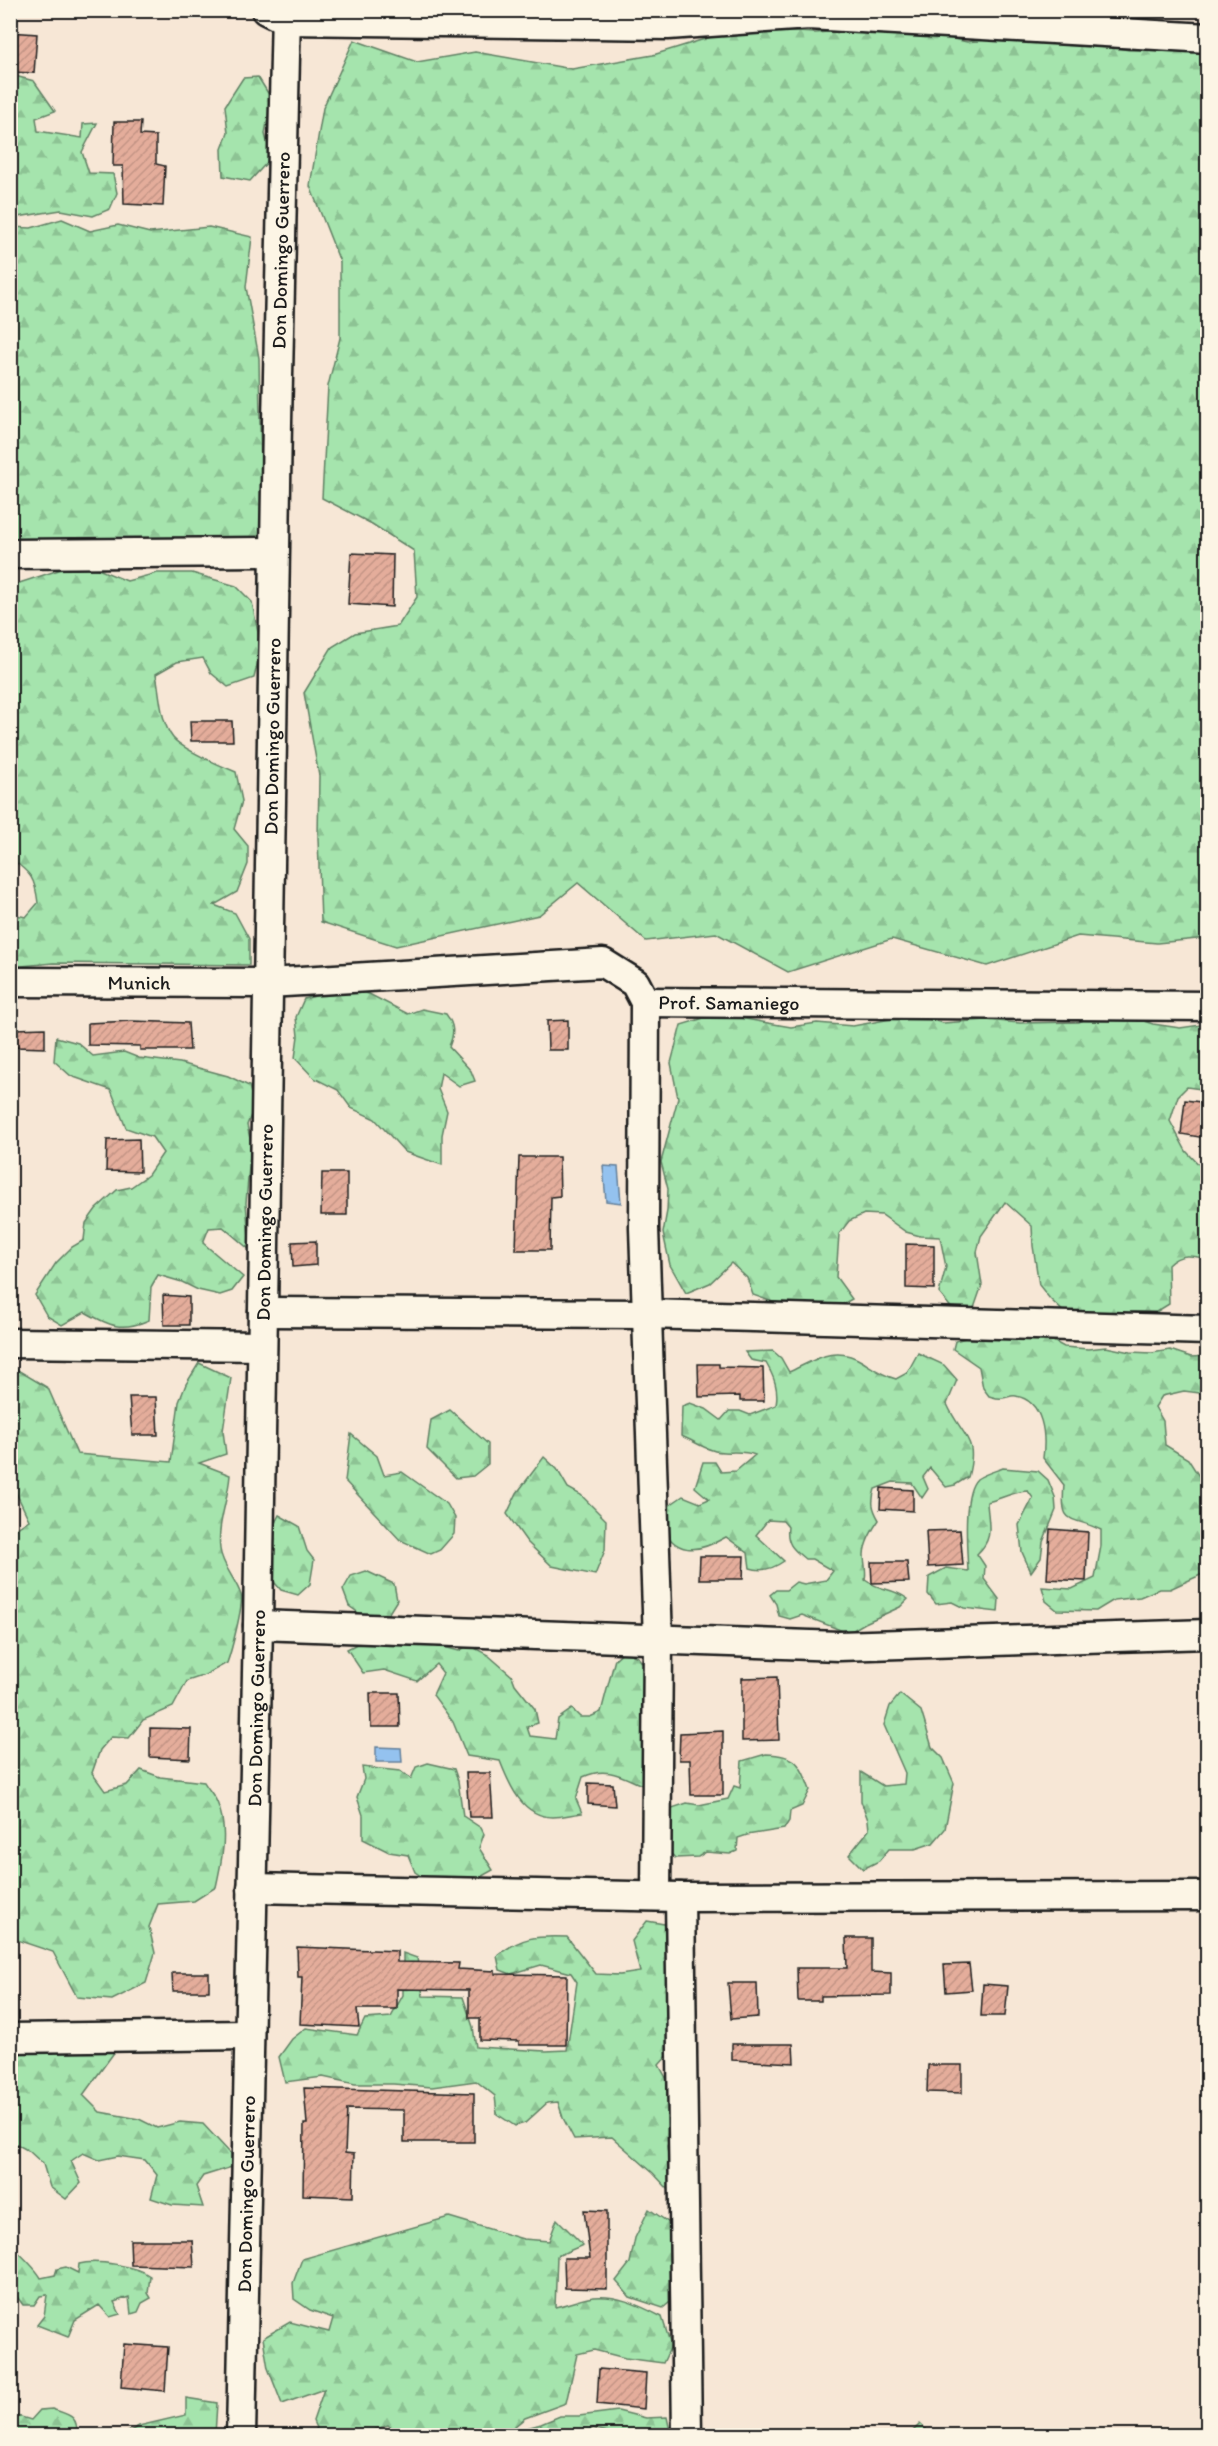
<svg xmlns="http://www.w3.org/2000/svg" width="1218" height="2446" viewBox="0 0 1218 2446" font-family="Itim,sans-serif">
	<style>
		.forest { fill: url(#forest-firs); stroke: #608064; stroke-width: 1.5 }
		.water { fill: #94c2ef; stroke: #64809b; stroke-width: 1.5 }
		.building { fill: url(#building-hatch); stroke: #1c1c1c; stroke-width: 1.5 }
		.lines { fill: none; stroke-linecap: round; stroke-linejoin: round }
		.minor-casing { stroke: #1c1c1c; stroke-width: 33 }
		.minor { stroke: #fcf5e5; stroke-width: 28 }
		.labels { text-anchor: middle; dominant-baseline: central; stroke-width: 5; stroke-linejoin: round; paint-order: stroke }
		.street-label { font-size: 20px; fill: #1c1c1c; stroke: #fcf5e5 }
	</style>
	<defs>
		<pattern id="forest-firs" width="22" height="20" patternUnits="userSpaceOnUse" patternTransform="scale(1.5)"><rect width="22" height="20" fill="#a5e4ad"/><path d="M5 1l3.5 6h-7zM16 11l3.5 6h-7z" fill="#8dc394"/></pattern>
		<pattern id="building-hatch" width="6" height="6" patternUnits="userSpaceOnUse" patternTransform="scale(1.5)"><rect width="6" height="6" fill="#e4ad9b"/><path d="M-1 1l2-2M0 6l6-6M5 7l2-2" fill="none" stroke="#c39485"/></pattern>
	</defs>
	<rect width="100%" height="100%" fill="#f7e7d6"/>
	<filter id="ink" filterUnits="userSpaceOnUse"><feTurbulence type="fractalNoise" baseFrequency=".0167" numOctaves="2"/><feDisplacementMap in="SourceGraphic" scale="12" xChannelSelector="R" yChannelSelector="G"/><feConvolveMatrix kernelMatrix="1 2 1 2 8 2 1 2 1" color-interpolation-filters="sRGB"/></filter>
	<g filter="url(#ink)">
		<g class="forest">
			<path d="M1207,10V15L1191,13L1142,18L1104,11Z"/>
			<path d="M895,26L967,42L1036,34L1129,50L1207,46V938L1157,943L1078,936L987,966L892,939L788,972L716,933L646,941L578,883L539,915L396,946L321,922L318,838L319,776L304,693L332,647L355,633L398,626L417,597L414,551L372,524L322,498L328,386L340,338V262L310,186L323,108L354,40L417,62L475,52L572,69L653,55L737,29L816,33Z"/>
			<path d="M11,75L34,81L55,111L36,118L38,131L82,138L83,124L97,123L82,152L89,173L113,174L117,193L110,209L93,216L61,210L11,218Z"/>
			<path d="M258,77L271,98L265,134L271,158L250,181L223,176L222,149L228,133L225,106L243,78Z"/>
			<path d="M62,219L90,231L118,225L150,233L209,227L252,237L246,287L259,358L262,538L11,543V227L31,228Z"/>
			<path d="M74,565L98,569L127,581L157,573H192L236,586L252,602L261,648L254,678L228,687L211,673L203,658L177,662L156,674C160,693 160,722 173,738C182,749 221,766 236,772L242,801L234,829L248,846V864L237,892L214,905L235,913L249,939V965L53,963L11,967V914L26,917L38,903C35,878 31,873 11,859L10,586Z"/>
			<path d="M337,986L369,994L408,1014L422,1009L446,1014C455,1026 454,1034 449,1047L471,1071L475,1081L459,1086L441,1073L438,1089L447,1111L442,1135V1165L405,1152L375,1119L351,1108L338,1090L314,1078L295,1058L298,1036L296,1017L304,999L323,994Z"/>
			<path d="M1108,1010L1153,1024L1180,1028L1207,1024V1090L1187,1087L1178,1096L1170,1121L1186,1151L1207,1173V1259C1192,1255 1180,1253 1168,1265L1169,1304L1156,1312H1134L1110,1319L1067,1315L1050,1299L1039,1285L1033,1246L1032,1226L1005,1202L981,1236L977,1252L982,1285L972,1314L954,1311L939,1293L946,1267L940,1237L920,1236L906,1232L882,1215L864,1214L849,1221L839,1234L836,1277L852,1299L834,1309L773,1302L753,1295L747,1278L731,1263L710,1283L686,1293L670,1265L663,1233L667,1211L668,1189L661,1162L678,1098L671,1063L681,1025L717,1014L791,1027L817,1023L853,1026L913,1015L943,1023L986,1020L1020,1023L1079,1022Z"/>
			<path d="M56,1037L78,1043L93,1056L124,1052L139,1058L180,1063L228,1076L249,1086L254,1107L247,1125L251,1143L246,1203L250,1250L223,1227L209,1228L203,1243L243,1277L232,1291L220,1295L198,1290L182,1282L158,1275L151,1287L149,1320C121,1332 110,1326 85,1312L62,1325L47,1316L35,1295L56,1263L72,1247L84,1240L86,1223L96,1209L117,1190L131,1187L148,1175L163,1153L152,1137L126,1128L111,1090L71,1076L54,1061Z"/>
			<path d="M11,1088L17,1104L11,1136Z"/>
			<path d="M973,1336H1044L1064,1347L1088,1349L1106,1347L1130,1352L1152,1353L1170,1350L1191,1357L1207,1356V1394L1184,1391L1162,1396L1155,1407L1163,1421L1165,1445L1188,1459L1202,1481L1207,1485V1572L1170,1589H1159L1140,1597L1114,1600L1096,1611L1057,1610L1046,1601L1042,1587L1072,1589L1095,1578L1101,1546V1530C1070,1515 1060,1527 1064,1485L1043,1458C1046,1436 1044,1401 1016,1396C1010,1395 1008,1398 1003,1398C998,1399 993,1397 989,1396L983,1388L979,1367L953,1349L955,1341Z"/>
			<path d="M773,1351L781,1358L789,1372C815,1360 835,1344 863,1362C874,1369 882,1375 896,1379L907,1373L918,1353L944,1365L957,1380L947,1404C962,1438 979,1436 968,1477L955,1485L946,1487L930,1468L923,1477L928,1489L922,1498L912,1483L893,1482L875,1489C871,1502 872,1508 879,1520C873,1528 864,1544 864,1555C864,1564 867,1571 865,1580C880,1591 891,1587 908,1599L900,1607L865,1623L848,1633L802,1615L790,1619L779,1616L776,1604L770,1595L776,1590H786L796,1582L804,1584L826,1580L833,1571L812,1559H805C793,1549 786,1544 788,1527L783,1521L768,1520L756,1535L784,1561C773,1569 762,1572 750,1568L748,1553L726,1537C698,1553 674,1557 660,1522L670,1505L683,1496L700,1503L709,1499L695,1487L703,1462H715L721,1472L736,1471L755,1455C740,1449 724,1455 712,1450C701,1447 692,1440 681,1436L682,1406L690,1403L706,1409L721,1420L729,1411H740L750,1415L776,1405C779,1389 774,1377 766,1363L751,1360L745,1352Z"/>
			<path d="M199,1363L231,1378L223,1431L226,1454L199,1463L230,1475C228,1501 217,1523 220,1549C222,1566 236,1579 241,1595C244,1604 231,1652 227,1663L205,1675L187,1681L173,1707L143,1720L129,1738L111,1737L100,1750L92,1773L105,1791L127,1785L141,1770L160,1777L204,1782C208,1789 214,1795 217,1802C229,1829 222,1860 216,1887L194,1901L158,1904L149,1927L155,1953L146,1983L112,2000L77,1997L53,1952L11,1938L10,1533L29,1520L11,1482V1366L48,1388L77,1454L171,1462L179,1402L186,1384Z"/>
			<path d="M450,1410L488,1444V1464L473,1476L456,1478L427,1449L431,1420Z"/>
			<path d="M351,1434L377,1456L384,1475L402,1472L447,1504L455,1518L454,1534L440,1550L431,1554L400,1540L345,1481Z"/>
			<path d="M544,1457L557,1469L568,1488L581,1495L606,1520L605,1550L595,1575L552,1566L527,1542L507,1514L517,1493Z"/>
			<path d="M1003,1468L1038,1471L1048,1480L1055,1497L1056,1510L1043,1542L1041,1558L1031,1572L1022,1552L1019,1525L1033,1498L1028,1491C1014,1491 1001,1499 987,1502C988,1524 995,1538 977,1554L985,1566L984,1579L999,1599L998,1612L964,1608L952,1602L936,1604L928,1594L929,1577L946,1568L968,1571C967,1550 962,1493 977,1479C984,1474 995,1471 1003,1468Z"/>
			<path d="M279,1515L299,1526L307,1551L314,1560L310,1584L298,1595L281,1590L268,1575L271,1531Z"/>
			<path d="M366,1571L394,1584L397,1600L387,1616L366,1618L349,1606L343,1590L351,1576Z"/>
			<path d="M363,1641L429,1643L459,1651L469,1645L488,1655L512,1676L515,1684L535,1709L538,1723L527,1727L530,1736L555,1739L558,1719L572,1709L580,1717H590L601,1712L615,1659L624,1651L638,1657L645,1667L642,1785C621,1776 606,1766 583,1777L576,1799L582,1813C573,1814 562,1817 553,1817C522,1817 509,1784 500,1761L467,1756L453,1722L433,1695L443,1673L436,1664L417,1681L384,1670L363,1673L347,1649Z"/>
			<path d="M900,1694L921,1711L932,1747L943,1758L954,1783L945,1829L933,1843L915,1849H889L879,1861L863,1869L849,1855L869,1830L868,1820L861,1801V1772L883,1786L904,1784L905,1773L884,1725L890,1706Z"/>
			<path d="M766,1754C797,1755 800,1763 810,1790L802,1806L790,1811L789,1821L784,1829L747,1835L738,1838L737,1851L730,1854L706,1852L698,1857L675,1858L664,1845L667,1817L672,1808L687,1803L699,1805L728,1799L734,1786L740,1788L742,1761Z"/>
			<path d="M428,1763L454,1769L458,1781L463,1816L481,1828L484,1834L479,1848L493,1870L475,1880L436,1886L415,1872L408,1855L389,1852L363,1839V1815L357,1797L364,1779L362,1767L400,1771L411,1779L416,1767Z"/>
			<path d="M647,1921L675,1926L677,2045L659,2065L670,2085L673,2129L667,2146L669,2165L678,2183L669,2190L653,2173L612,2137L574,2139L563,2118L558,2102L547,2103L525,2123L515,2126L497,2114L495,2096L476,2081L432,2087L393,2084H355L323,2077L285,2082L279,2057L292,2039L306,2028L357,2035L365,2019L391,2017L403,1995V1953L417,1958L423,1996L463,1997L473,2027L476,2047L546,2051L567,2050L577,1982L571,1973L541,1965L511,1974L500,1970L497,1956C522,1936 536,1936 567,1937L596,1974L620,1975L640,1972L632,1941Z"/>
			<path d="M121,2043L83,2095L100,2112L139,2119L157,2128L180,2122L203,2124L231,2154L232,2167L203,2176L196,2186L203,2207L172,2205L151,2198L157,2175L145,2160L118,2156L99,2160L83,2153L71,2161L81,2183L66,2199L50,2187L43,2164L29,2151L11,2141L10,2044Z"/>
			<path d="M649,2209L672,2225L676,2297L663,2308L630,2297L616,2281L630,2263L635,2238Z"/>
			<path d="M449,2217L523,2239L549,2241L557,2219L583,2245L557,2256L555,2307C566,2305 577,2300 588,2298C614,2293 639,2305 662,2317L671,2346L663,2363L625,2358L594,2350L577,2354L566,2403L525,2418L504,2435H400L388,2425L359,2435H319L313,2421L324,2389L282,2404L268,2368L263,2338L290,2322L329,2332L333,2318L310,2310L294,2299L293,2283L302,2259Z"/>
			<path d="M11,2245C20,2254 36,2268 41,2278L55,2275L57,2269L66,2267L78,2273L79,2264C97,2259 136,2266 150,2276L148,2293L151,2298L142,2303L138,2312L131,2314L129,2297L114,2302L120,2314L110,2317L99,2305L75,2320L68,2337L37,2325L44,2316L47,2295L40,2296L34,2305H23L12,2290L15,2283L11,2279Z"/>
			<path d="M186,2398L217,2403L215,2435H123L139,2426L186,2415Z"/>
			<path d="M52,2409C69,2415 78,2415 77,2435H11V2414L31,2420L40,2410Z"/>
			<path d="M618,2411L646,2418L667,2417L671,2435H618L593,2428L582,2435H508L509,2433L541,2424L560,2416H579Z"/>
			<path d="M920,2424L932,2435H909Z"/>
		</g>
		<g class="water">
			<path d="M603,1166L618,1167L621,1203L606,1201Z"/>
			<path d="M376,1747L401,1748L402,1762H376Z"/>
		</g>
		<g class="building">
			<path d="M10,32L37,34L34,73L10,72Z"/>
			<path d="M114,122H141L140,135L156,136V164L165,166L163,206L124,204L123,166H113Z"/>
			<path d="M351,553L393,555L392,607L348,604Z"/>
			<path d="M190,721H232L233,741H191Z"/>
			<path d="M568,1020V1050H548L547,1021Z"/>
			<path d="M132,1021L188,1023L190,1050H140V1046L88,1045V1023Z"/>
			<path d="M45,1028V1048L15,1047V1029Z"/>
			<path d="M1185,1100L1208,1103L1205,1138L1181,1134Z"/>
			<path d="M139,1139L140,1172L106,1171L107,1140Z"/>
			<path d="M519,1157H559L560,1196L551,1197L550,1250H516Z"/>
			<path d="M322,1173H347V1215H321Z"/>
			<path d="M316,1241V1265L293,1267L292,1242Z"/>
			<path d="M906,1244L934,1245V1289L906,1288Z"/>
			<path d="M163,1295L189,1297V1325H164Z"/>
			<path d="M698,1364H719V1367L763,1368L764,1401H740V1396L699,1397Z"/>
			<path d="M129,1397H156L158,1435H132Z"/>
			<path d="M881,1488L913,1490V1511L880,1509Z"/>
			<path d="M1050,1529L1088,1532L1086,1581L1047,1579Z"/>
			<path d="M960,1530L963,1565L928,1567L926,1531Z"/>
			<path d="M700,1556H744L743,1579H699Z"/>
			<path d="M871,1562H907L909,1582L872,1583Z"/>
			<path d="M777,1677L779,1740L742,1741V1678Z"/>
			<path d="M370,1693H399L400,1727H371Z"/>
			<path d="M150,1728L191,1729L190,1759L150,1757Z"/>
			<path d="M723,1731V1795H691L690,1760H679L680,1733Z"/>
			<path d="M466,1773H490L493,1817H469Z"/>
			<path d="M588,1783L613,1784L615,1806L588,1804Z"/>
			<path d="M846,1938H871V1972L891,1973V1995L821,1996V2001H798L797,1968H847Z"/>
			<path d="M297,1947L397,1951V1962L459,1963L458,1969L495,1971V1974L567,1975L566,2045H519V2041L480,2040V2018H469V1990L397,1989V2009H357L359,2027L300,2024L302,1977H298Z"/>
			<path d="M969,1964L972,1990L946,1992L944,1965Z"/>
			<path d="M172,1973H209V1991H173Z"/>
			<path d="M728,1983H757L758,2017L731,2019Z"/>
			<path d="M983,1984L1008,1986L1005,2016H981Z"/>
			<path d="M732,2044H793L794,2063L732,2060Z"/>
			<path d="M928,2065H962V2093L927,2092Z"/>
			<path d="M304,2088L474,2093V2142H404V2110L347,2109L345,2153L354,2154L353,2197L303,2195L304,2124H307Z"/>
			<path d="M584,2210L607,2211V2289L565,2288L564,2258H590Z"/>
			<path d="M130,2240H192L194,2267L131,2265Z"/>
			<path d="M124,2344L168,2347L165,2391L121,2387Z"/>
			<path d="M599,2369L646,2373L644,2409L597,2404Z"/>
		</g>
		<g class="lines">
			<g class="minor-casing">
				<g id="minor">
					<path d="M266,10L286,20L668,25L809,15L1208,38"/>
					<path d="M10,554L274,552"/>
					<path id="s1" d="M10,982L268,983L603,963L635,983L645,1002L644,1228L658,1640L656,1896"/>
					<path id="s2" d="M645,1002L1208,1006"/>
					<path d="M263,1312L647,1314L1208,1330"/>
					<path d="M10,1343L262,1346"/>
					<path d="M258,1625L839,1646L1208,1634"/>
					<path d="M252,1888L680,1897L1208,1896"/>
					<path d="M680,1897L687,2436"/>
					<path d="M10,2038L249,2035"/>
					<path id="s3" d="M241,2436L258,1625L277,422L286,10"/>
				</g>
			</g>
			<use href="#minor" class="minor"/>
		</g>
	</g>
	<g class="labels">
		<g class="street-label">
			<text stroke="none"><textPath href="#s3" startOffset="2186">Don Domingo Guerrero</textPath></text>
			<text stroke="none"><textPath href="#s3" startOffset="1700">Don Domingo Guerrero</textPath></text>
			<text stroke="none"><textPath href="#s1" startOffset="129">Munich</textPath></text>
			<text stroke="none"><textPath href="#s2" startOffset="84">Prof. Samaniego</textPath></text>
			<text stroke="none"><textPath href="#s3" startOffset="1214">Don Domingo Guerrero</textPath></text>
			<text stroke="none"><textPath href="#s3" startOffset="728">Don Domingo Guerrero</textPath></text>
			<text stroke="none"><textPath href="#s3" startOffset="242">Don Domingo Guerrero</textPath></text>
		</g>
	</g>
	<rect width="1218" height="2446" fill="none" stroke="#fcf5e5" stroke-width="36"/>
	<rect x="18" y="18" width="1182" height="2410" fill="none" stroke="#1c1c1c" stroke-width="2" filter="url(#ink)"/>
</svg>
